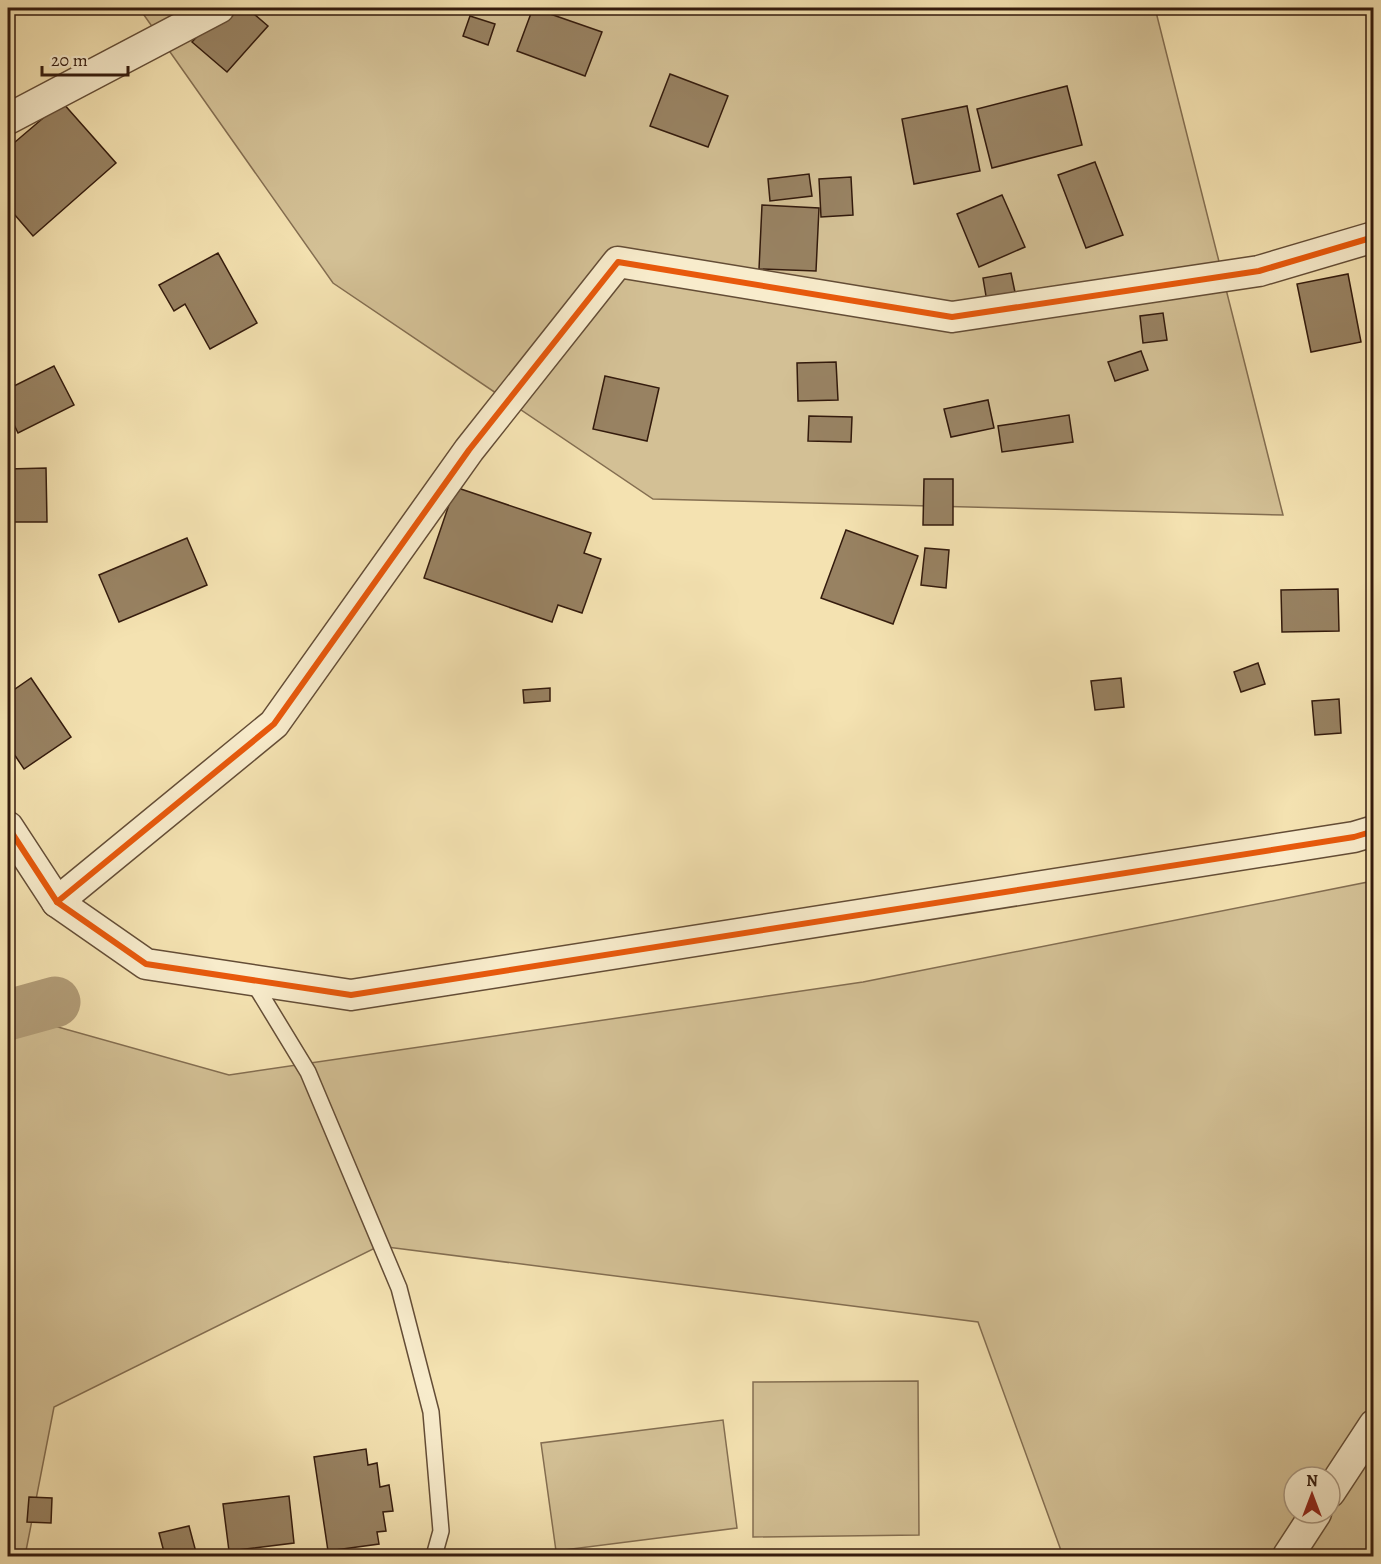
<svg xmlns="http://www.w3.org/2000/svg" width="1381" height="1564" viewBox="0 0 1381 1564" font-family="Alegreya,serif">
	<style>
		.green { fill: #d3c095; stroke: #846e51; stroke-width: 1.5; fill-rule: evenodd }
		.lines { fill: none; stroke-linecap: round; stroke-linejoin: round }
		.river { stroke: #b39e79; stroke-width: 51 }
		.building { fill: #988262; stroke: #341b0d; stroke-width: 1.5 }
		.service-casing { stroke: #644d36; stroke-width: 18 }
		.minor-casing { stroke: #644d36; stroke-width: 33 }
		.service { stroke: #f8eccc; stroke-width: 15 }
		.minor { stroke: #f8eccc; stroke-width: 30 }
		.cycleway-casing { stroke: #f8eccc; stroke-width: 10 }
		.cycleway { stroke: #e8590c; stroke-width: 6 }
	</style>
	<rect width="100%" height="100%" fill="#f4e2b1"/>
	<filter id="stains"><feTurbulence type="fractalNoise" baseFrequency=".00333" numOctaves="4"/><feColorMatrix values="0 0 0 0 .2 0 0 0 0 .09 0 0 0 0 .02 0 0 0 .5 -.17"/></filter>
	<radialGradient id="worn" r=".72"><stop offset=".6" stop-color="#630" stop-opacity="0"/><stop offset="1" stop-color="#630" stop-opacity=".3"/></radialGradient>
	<g class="green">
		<path d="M139,8H1155L1283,515L653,499L333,283Z"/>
		<path d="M1373,881V1556H1063L978,1322L379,1246L54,1407L25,1556H8V1013L229,1075L863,982ZM1294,1477H1330V1513H1294Z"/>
		<path d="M918,1381L919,1535L753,1537V1382Z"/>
		<path d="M723,1420L737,1528L556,1551L541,1443Z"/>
	</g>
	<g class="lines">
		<path class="river" d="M8,1015L55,1002"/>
	</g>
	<g class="building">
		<path d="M223,8H247L268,26L227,72L192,42Z"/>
		<path d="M533,8L602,32L585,76L517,51Z"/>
		<path d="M470,16L495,24L488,45L463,36Z"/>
		<path d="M670,74L728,96L708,147L650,126Z"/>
		<path d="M1067,86L1082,145L992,168L977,109Z"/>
		<path d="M62,102L116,163L33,236L8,207V148Z"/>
		<path d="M967,106L980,171L914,184L902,119Z"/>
		<path d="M1095,162L1123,235L1086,248L1058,175Z"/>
		<path d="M809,174L812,196L770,201L768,179Z"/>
		<path d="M851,177L853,215L821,217L819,179Z"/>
		<path d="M1002,195L1025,247L979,267L957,214Z"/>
		<path d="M762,205L819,208L816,271L759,269Z"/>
		<path d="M218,253L257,323L210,349L185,304L174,311L159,285Z"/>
		<path d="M1011,273L1016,297L987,302L983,278Z"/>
		<path d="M1348,274L1361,342L1311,352L1297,284Z"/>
		<path d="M1163,313L1167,340L1143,343L1140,316Z"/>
		<path d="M1141,351L1148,370L1115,381L1108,362Z"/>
		<path d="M836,362L838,400L798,401L797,363Z"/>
		<path d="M54,366L74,405L18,433L8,412V389Z"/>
		<path d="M605,376L659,388L647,441L593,429Z"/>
		<path d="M988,400L994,428L951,437L944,409Z"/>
		<path d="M1069,415L1073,442L1002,452L998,426Z"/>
		<path d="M809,416L852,417L851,442L808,441Z"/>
		<path d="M46,468L47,522H8V469Z"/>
		<path d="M924,479H953V525H923Z"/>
		<path d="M455,487L591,533L584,553L601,559L582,613L558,605L552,622L424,578Z"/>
		<path d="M846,530L918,556L893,624L821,598Z"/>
		<path d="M187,538L207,585L119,622L99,575Z"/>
		<path d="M925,548L949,550L946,588L921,585Z"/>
		<path d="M1338,589L1339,631L1282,632L1281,590Z"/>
		<path d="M1258,663L1265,684L1241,692L1234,672Z"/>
		<path d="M31,678L71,737L24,769L8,745V694Z"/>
		<path d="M1121,678L1124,707L1095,710L1091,681Z"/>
		<path d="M550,688V701L524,703L523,690Z"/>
		<path d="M1339,699L1341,733L1315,735L1312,701Z"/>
		<path d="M366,1449L368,1465L377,1463L380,1487L389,1485L393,1511L383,1512L386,1531L377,1532L379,1544L328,1551L314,1457Z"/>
		<path d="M289,1496L294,1543L229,1551L223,1504Z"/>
		<path d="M29,1497L52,1498L51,1523L27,1522Z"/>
		<path d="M189,1526L197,1556H145L164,1552L159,1533Z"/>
	</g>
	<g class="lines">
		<g class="service-casing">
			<path id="service" d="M252,980L308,1072L399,1288L431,1412L441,1531L434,1556"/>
		</g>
		<g class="minor-casing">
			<g id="minor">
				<path d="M8,119L219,8"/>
				<path d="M8,827L57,902L146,964L351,995L1354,837L1374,831"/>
				<path d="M57,902L274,724L469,450L618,262L952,317L1259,271L1374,237"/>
				<path d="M1330,1492L1374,1425"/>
				<path d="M1288,1556L1316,1513"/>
			</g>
		</g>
		<use href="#service" class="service"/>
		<use href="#minor" class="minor"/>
		<g class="cycleway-casing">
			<g id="cycleway">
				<path d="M8,827L57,902L146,964L351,995L1354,837L1374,831"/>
				<path d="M57,902L274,724L469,450L618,262L952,317L1259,271L1374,237"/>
			</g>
		</g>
		<use href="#cycleway" class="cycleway"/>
	</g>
	<rect width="1381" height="1564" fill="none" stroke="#f4e2b1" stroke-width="30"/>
	<rect x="9" y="9" width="1363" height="1546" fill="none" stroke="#341b0d" stroke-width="3"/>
	<rect x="15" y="15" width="1351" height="1534" fill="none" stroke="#341b0d" stroke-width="1.5"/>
	<g transform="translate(1312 1495)"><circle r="28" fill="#f8eccc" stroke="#aa9880" stroke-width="1.5"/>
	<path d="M0-4.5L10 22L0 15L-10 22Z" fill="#8f2418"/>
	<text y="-9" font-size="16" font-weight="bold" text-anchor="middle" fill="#341b0d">N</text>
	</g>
	<path d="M42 66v9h86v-9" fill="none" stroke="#341b0d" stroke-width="3"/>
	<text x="51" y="66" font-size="18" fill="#341b0d" stroke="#f8eccc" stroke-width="4.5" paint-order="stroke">20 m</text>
	<rect width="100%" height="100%" filter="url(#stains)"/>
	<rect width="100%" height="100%" fill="url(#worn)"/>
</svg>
